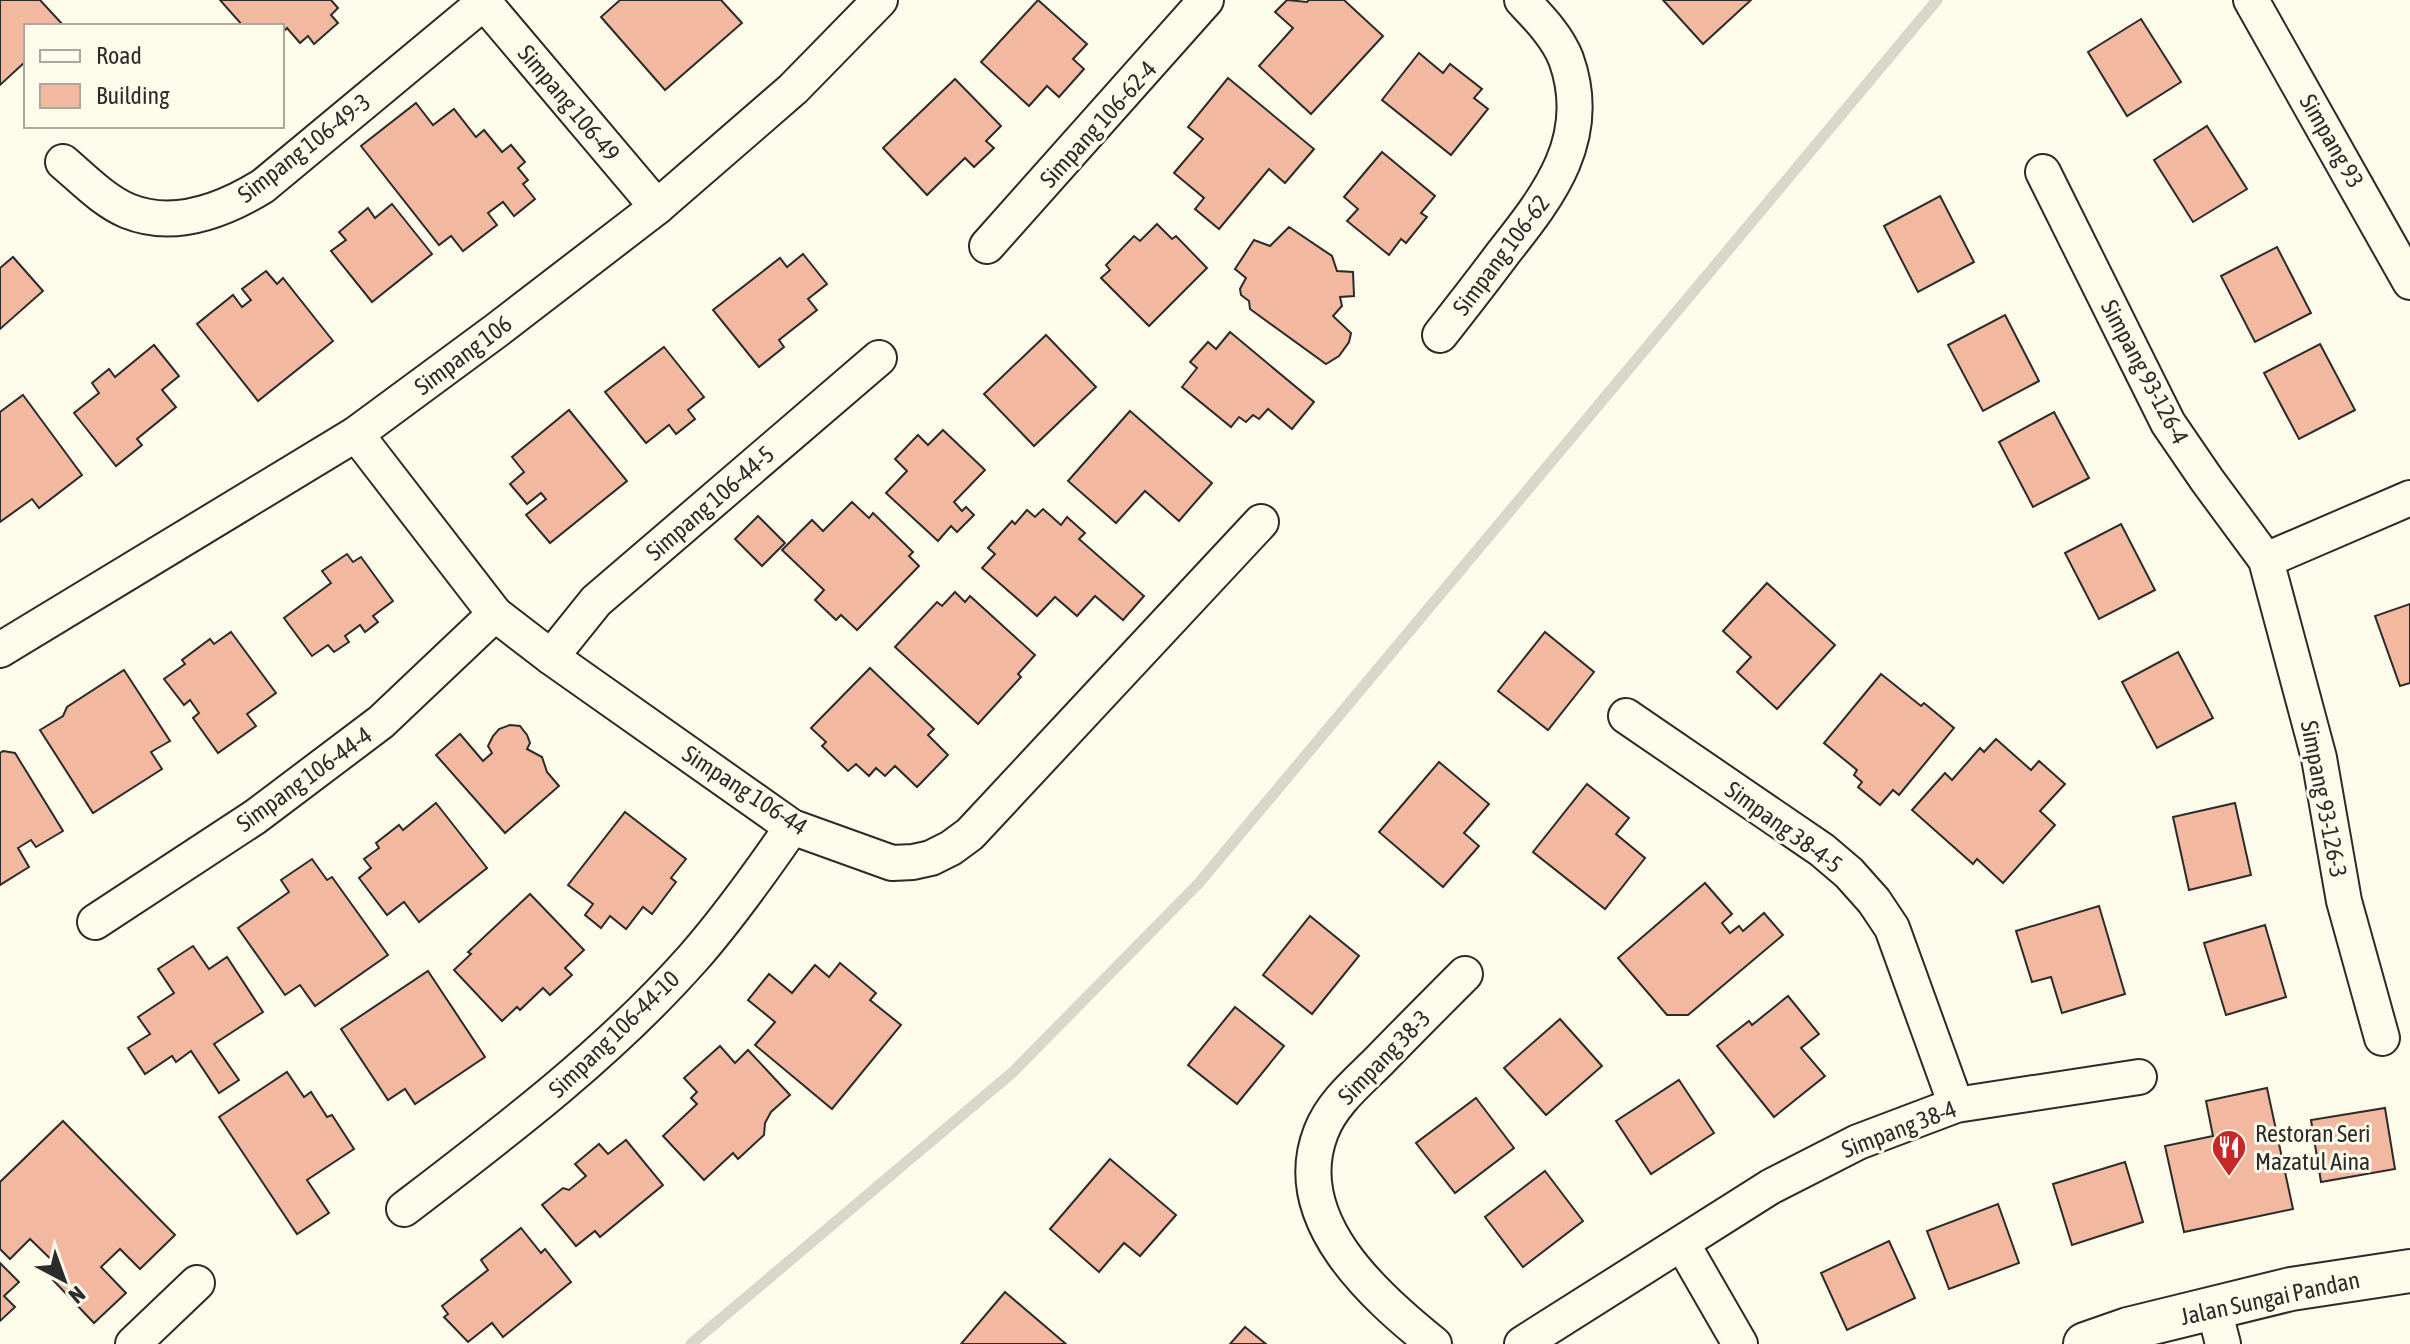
<svg xmlns="http://www.w3.org/2000/svg" width="2410" height="1344" viewBox="0 0 2410 1344" font-family="'Asap Condensed',sans-serif">
	<style>
		.lines { fill: none; stroke-linecap: round; stroke-linejoin: round }
		.stream { stroke: #d8d7c9; stroke-width: 11 }
		.building { fill: #f2b8a0; stroke: #2b2b2b; stroke-width: 2 }
		.minor-casing { stroke: #2b2b2b; stroke-width: 38 }
		.tertiary-casing { stroke: #2b2b2b; stroke-width: 46 }
		.minor { stroke: #fdfbea; stroke-width: 34 }
		.tertiary { stroke: #fdfbea; stroke-width: 42 }
		.labels { text-anchor: middle; dominant-baseline: central; stroke-width: 6; stroke-linejoin: round; paint-order: stroke }
		.street-label { font-size: 24px; fill: #2b2b2b; stroke: #fdfbea }
		.poi-label { font-size: 24px; fill: #2b2b2b; stroke: #fdfbea; text-anchor: start }
	</style>
	<rect width="100%" height="100%" fill="#fdfbea"/>
	<g class="lines">
		<path class="stream" d="M691,1344L1013,1072L1199,883L1937,0"/>
	</g>
	<g class="building">
		<path d="M0,0H40L64,26H26V61L0,85Z"/>
		<path d="M220,0H331L338,8L331,15L338,23L314,44L308,36L300,43L287,28L282,33V26H243Z"/>
		<path d="M620,0H721L742,23L665,90L601,17Z"/>
		<path d="M1038,0L1087,44L1073,59L1084,69L1059,97L1047,86L1029,106L981,62Z"/>
		<path d="M1287,0L1307,2L1309,0H1344L1383,36L1311,114L1259,66L1293,28L1275,12Z"/>
		<path d="M1663,0H1751L1703,44Z"/>
		<path d="M2141,19L2181,82L2127,116L2088,52Z"/>
		<path d="M1419,53L1443,73L1450,64L1482,89L1474,98L1488,109L1451,155L1382,100Z"/>
		<path d="M1228,78L1314,149L1285,183L1269,169L1219,229L1195,209L1204,198L1174,173L1203,139L1188,127Z"/>
		<path d="M955,79L1001,126L986,141L994,148L974,167L965,158L927,195L883,148Z"/>
		<path d="M416,103L433,125L454,109L476,137L484,130L502,152L511,145L525,162L518,168L528,180L523,184L535,199L514,216L503,202L488,213L497,225L463,251L451,236L439,245L361,146Z"/>
		<path d="M2207,126L2247,189L2193,222L2154,160Z"/>
		<path d="M1382,152L1435,196L1421,213L1427,217L1406,243L1401,239L1389,255L1347,221L1358,209L1344,197Z"/>
		<path d="M1940,196L1974,262L1918,292L1884,226Z"/>
		<path d="M392,204L432,254L372,302L331,251L346,240L339,232L368,208L375,218Z"/>
		<path d="M1157,224L1172,239L1176,236L1207,268L1149,326L1101,278L1110,270L1106,265L1134,236L1140,241Z"/>
		<path d="M1289,227L1332,256L1337,271L1353,272L1354,296L1340,297L1342,306L1333,316L1351,333L1349,342L1339,356L1326,364L1250,309L1249,301L1241,295L1240,289L1246,278L1235,269L1254,240L1270,246Z"/>
		<path d="M2277,247L2311,313L2255,342L2221,276Z"/>
		<path d="M803,254L827,284L808,299L817,310L779,340L784,347L759,367L713,310L780,258L787,267Z"/>
		<path d="M13,257L43,291L0,329V268Z"/>
		<path d="M266,271L277,284L283,278L333,341L258,401L197,324L233,295L242,307L251,300L242,289Z"/>
		<path d="M2005,315L2039,381L1983,411L1948,345Z"/>
		<path d="M1230,332L1314,402L1292,429L1268,409L1259,419L1253,415L1246,422L1239,417L1231,427L1182,387L1197,368L1190,362L1208,342L1216,349Z"/>
		<path d="M1046,335L1096,387L1034,446L984,394Z"/>
		<path d="M2320,344L2355,410L2299,439L2264,373Z"/>
		<path d="M154,345L179,376L162,390L176,407L137,439L142,445L116,466L74,413L99,393L92,383L109,369L115,377Z"/>
		<path d="M664,347L704,397L688,410L695,419L676,434L669,425L646,443L605,392Z"/>
		<path d="M23,395L82,475L39,508L32,499L0,522V412Z"/>
		<path d="M569,410L627,481L550,543L526,515L546,499L541,493L527,504L510,484L524,472L512,457Z"/>
		<path d="M1130,411L1212,483L1179,521L1145,491L1116,523L1068,481Z"/>
		<path d="M2054,412L2089,478L2033,507L1999,442Z"/>
		<path d="M943,430L985,470L954,502L962,511L966,507L974,515L957,532L951,526L938,541L886,493L907,471L895,459L918,435L928,445Z"/>
		<path d="M852,502L869,518L873,513L913,552L909,556L919,566L857,630L841,615L836,620L815,600L824,590L782,550L812,520L823,531Z"/>
		<path d="M1043,509L1061,525L1067,517L1085,533L1079,539L1144,596L1123,620L1095,596L1077,616L1055,597L1037,616L982,568L995,554L988,548L1012,521L1015,524L1027,510L1035,517Z"/>
		<path d="M758,516L785,543L762,566L735,539Z"/>
		<path d="M2121,524L2155,590L2099,619L2065,553Z"/>
		<path d="M347,554L353,562L361,557L393,601L373,616L378,622L365,632L360,625L345,636L349,642L334,652L328,645L312,656L284,618L331,583L322,571Z"/>
		<path d="M1767,583L1835,645L1777,709L1737,672L1751,657L1723,631Z"/>
		<path d="M955,592L965,602L970,596L1035,655L1018,674L1021,677L978,724L895,647L937,602L942,606Z"/>
		<path d="M2410,604V683L2400,686L2375,616Z"/>
		<path d="M231,632L276,693L247,714L256,726L218,753L193,718L199,713L190,700L184,705L164,679L185,664L182,660L210,639L214,644Z"/>
		<path d="M1545,632L1594,672L1548,730L1498,691Z"/>
		<path d="M2178,652L2213,718L2157,748L2122,682Z"/>
		<path d="M870,668L934,729L928,735L948,755L917,787L895,766L885,776L876,768L869,776L856,764L848,771L822,746L826,742L811,728Z"/>
		<path d="M124,670L170,741L151,752L162,769L93,813L40,730L63,716L67,707Z"/>
		<path d="M1881,674L1921,706L1924,703L1954,728L1899,795L1893,790L1880,805L1858,787L1862,782L1854,775L1857,770L1824,743Z"/>
		<path d="M510,725L520,726L527,735L530,743L527,749L542,757L547,772L559,786L505,833L436,755L460,734L483,761L492,753L488,746L493,736L499,729Z"/>
		<path d="M1996,739L2031,770L2039,761L2065,784L2040,811L2055,825L2003,883L1977,859L1973,864L1912,810L1945,773L1952,780L1980,748L1984,752Z"/>
		<path d="M3,751L15,753L63,831L36,847L31,840L18,848L29,867L0,885V753Z"/>
		<path d="M1439,762L1489,804L1464,833L1479,846L1443,887L1379,832Z"/>
		<path d="M1587,784L1629,818L1616,834L1645,858L1605,909L1533,852Z"/>
		<path d="M436,803L487,868L419,922L404,902L387,915L359,878L371,868L364,859L379,848L376,843L399,825L403,830Z"/>
		<path d="M2235,803L2251,875L2189,890L2173,817Z"/>
		<path d="M625,812L686,859L671,878L676,882L652,914L643,907L626,929L610,916L601,928L585,915L593,904L568,885Z"/>
		<path d="M312,859L327,880L332,877L388,955L315,1006L300,985L285,995L238,928L289,892L281,880Z"/>
		<path d="M1705,883L1732,914L1722,923L1730,933L1739,926L1743,931L1764,913L1783,935L1688,1015H1667L1618,958Z"/>
		<path d="M530,894L584,950L565,968L572,975L550,995L543,988L520,1010L517,1007L502,1021L454,970L471,954L468,952Z"/>
		<path d="M2099,906L2125,994L2062,1013L2051,977L2032,982L2016,931Z"/>
		<path d="M1310,916L1359,956L1312,1014L1263,975Z"/>
		<path d="M2265,925L2286,997L2226,1015L2204,943Z"/>
		<path d="M193,946L209,969L227,957L263,1012L214,1044L239,1080L219,1093L191,1051L176,1062L172,1056L145,1074L128,1048L150,1034L138,1017L174,993L158,969Z"/>
		<path d="M840,963L876,993L870,1000L901,1025L832,1109L755,1045L775,1022L748,1000L769,974L792,993L815,965L829,977Z"/>
		<path d="M428,971L485,1057L415,1104L405,1089L388,1100L341,1029Z"/>
		<path d="M1788,996L1819,1034L1801,1048L1825,1076L1774,1117L1717,1046L1749,1021L1752,1025Z"/>
		<path d="M1235,1007L1284,1046L1237,1104L1188,1065Z"/>
		<path d="M1560,1019L1602,1066L1546,1115L1504,1068Z"/>
		<path d="M720,1046L735,1063L748,1050L790,1095L771,1112L765,1123L764,1135L738,1159L733,1153L704,1180L663,1136L697,1104L691,1098L697,1092L684,1078Z"/>
		<path d="M287,1072L304,1097L311,1092L327,1117L332,1115L354,1149L307,1180L329,1213L297,1234L219,1117Z"/>
		<path d="M1679,1080L1714,1133L1651,1174L1616,1121Z"/>
		<path d="M2267,1088L2293,1209L2184,1232L2165,1146L2213,1136L2206,1101Z"/>
		<path d="M1476,1098L1514,1148L1455,1193L1416,1143Z"/>
		<path d="M2385,1108L2395,1169L2321,1182L2311,1120Z"/>
		<path d="M63,1121L175,1235L140,1269L120,1249L101,1267L126,1293L94,1323L53,1280L63,1271L30,1239L10,1259L0,1249V1182Z"/>
		<path d="M626,1140L663,1185L600,1237L595,1231L576,1246L542,1205L563,1188L569,1190L586,1176L575,1164L599,1144L608,1154Z"/>
		<path d="M1110,1159L1176,1215L1140,1256L1124,1243L1099,1272L1050,1229Z"/>
		<path d="M2125,1162L2143,1222L2072,1245L2053,1184Z"/>
		<path d="M1545,1171L1583,1221L1523,1267L1485,1217Z"/>
		<path d="M1998,1204L2019,1263L1949,1289L1927,1231Z"/>
		<path d="M521,1228L541,1253L545,1249L571,1282L503,1337L492,1323L468,1342L444,1317L448,1314L442,1306L488,1270L481,1260Z"/>
		<path d="M1889,1241L1915,1298L1847,1330L1821,1273Z"/>
		<path d="M0,1263L19,1282L4,1296L15,1307L0,1321Z"/>
		<path d="M1005,1292L1066,1344H961Z"/>
		<path d="M1245,1327L1266,1344H1230Z"/>
	</g>
	<g class="lines">
		<g class="minor-casing">
			<g id="minor">
				<path d="M482,0L657,207"/>
				<path d="M2251,0L2410,282"/>
				<path d="M63,162C83,179 104,201 128,211C175,230 224,210 263,186L487,0"/>
				<path d="M2043,172L2168,423L2207,480L2266,560L2319,758L2344,901L2382,1038"/>
				<path d="M987,246L1206,0"/>
				<path d="M1440,335C1462,307 1483,280 1504,252C1550,194 1594,137 1566,59C1557,36 1538,17 1522,0"/>
				<path d="M356,434L495,614L551,657L792,827L892,863L913,862L931,858L951,848L970,834L1261,522"/>
				<path d="M2266,560L2410,498"/>
				<path d="M0,650L356,434L497,330L657,207L793,89L880,0"/>
				<path d="M551,657L596,601L879,358"/>
				<path d="M1626,716L1822,850L1849,873L1874,901L1892,928L1956,1105"/>
				<path d="M95,922L255,817L381,722L495,614"/>
				<path d="M404,1209C506,1131 608,1054 693,958C729,917 761,872 792,827"/>
				<path d="M1683,1245L1740,1344"/>
				<path d="M2214,1309L2223,1344"/>
				<path d="M133,1344L197,1283"/>
				<path d="M1434,1344C1374,1296 1287,1219 1321,1132C1332,1103 1358,1082 1379,1061C1407,1032 1436,1003 1465,974"/>
				<path d="M1522,1344L1770,1187L1858,1142L1956,1105L2139,1077"/>
			</g>
		</g>
		<g class="tertiary-casing">
			<path id="tertiary" d="M2085,1344L2128,1329L2291,1289L2410,1271"/>
		</g>
		<use href="#minor" class="minor"/>
		<use href="#tertiary" class="tertiary"/>
	</g>
	<defs>
		<g id="restaurant-pin" transform="scale(1.8)"><path d="M0 17L-7.5 6A9.5 9.5 0 1 1 7.5 6Z" fill="#c62828" stroke="#fdfbea"/><path d="M-5-6h1v4h1v-4h1v4h1v-4h1v5L-1.5 .5V6h-2V.5L-5-1ZM5-6V6H3V1.5H1.5Q1.5-4 5-6Z" fill="#fff"/></g>
	</defs>
	<g fill-rule="evenodd">
		<use href="#restaurant-pin" x="2229" y="1147"/>
	</g>
	<g class="labels">
		<g class="street-label">
			<text transform="translate(569 103) rotate(50)">Simpang 106-49</text>
			<text transform="translate(1098 124) rotate(-48)">Simpang 106-62-4</text>
			<text transform="translate(2332 141) rotate(60)">Simpang 93</text>
			<text transform="translate(304 148) rotate(-38)">Simpang 106-49-3</text>
			<text transform="translate(1501 255) rotate(-53)">Simpang 106-62</text>
			<text transform="translate(463 355) rotate(-37)">Simpang 106</text>
			<text transform="translate(2145 372) rotate(62)">Simpang 93-126-4</text>
			<text transform="translate(710 503) rotate(-41)">Simpang 106-44-5</text>
			<text transform="translate(304 779) rotate(-36)">Simpang 106-44-4</text>
			<text transform="translate(745 790) rotate(33)">Simpang 106-44</text>
			<text transform="translate(2324 799) rotate(79)">Simpang 93-126-3</text>
			<text transform="translate(1784 827) rotate(36)">Simpang 38-4-5</text>
			<text transform="translate(614 1034) rotate(-44)">Simpang 106-44-10</text>
			<text transform="translate(1384 1057) rotate(-46)">Simpang 38-3</text>
			<text transform="translate(1899 1129) rotate(-21)">Simpang 38-4</text>
			<text transform="translate(2270 1298) rotate(-12)">Jalan Sungai Pandan</text>
		</g>
		<g class="poi-label">
			<text x="2255" y="1133">Restoran Seri<tspan x="2255" dy="28">Mazatul Aina</tspan></text>
		</g>
	</g>
	<rect x="24" y="24" width="260" height="104" fill="#fdfbea" stroke="#a9a89e" stroke-width="2"/>
	<rect x="40" y="50" width="40" height="12" fill="#fdfbea" stroke="#a9a89e" stroke-width="2"/>
	<text x="96" y="64" font-size="24" fill="#2b2b2b">Road</text>
	<rect x="40" y="84" width="40" height="24" fill="#f2b8a0" stroke="#a9a89e" stroke-width="2"/>
	<text x="96" y="104" font-size="24" fill="#2b2b2b">Building</text>
	<g transform="translate(64 1280) rotate(139)" stroke="#fdfbea" stroke-width="6" paint-order="stroke">
	<path d="M0-6L14 30L0 20L-14 30Z" fill="#2b2b2b"/>
	<text y="-12" font-size="22" font-weight="bold" text-anchor="middle" fill="#2b2b2b">N</text>
	</g>
</svg>
